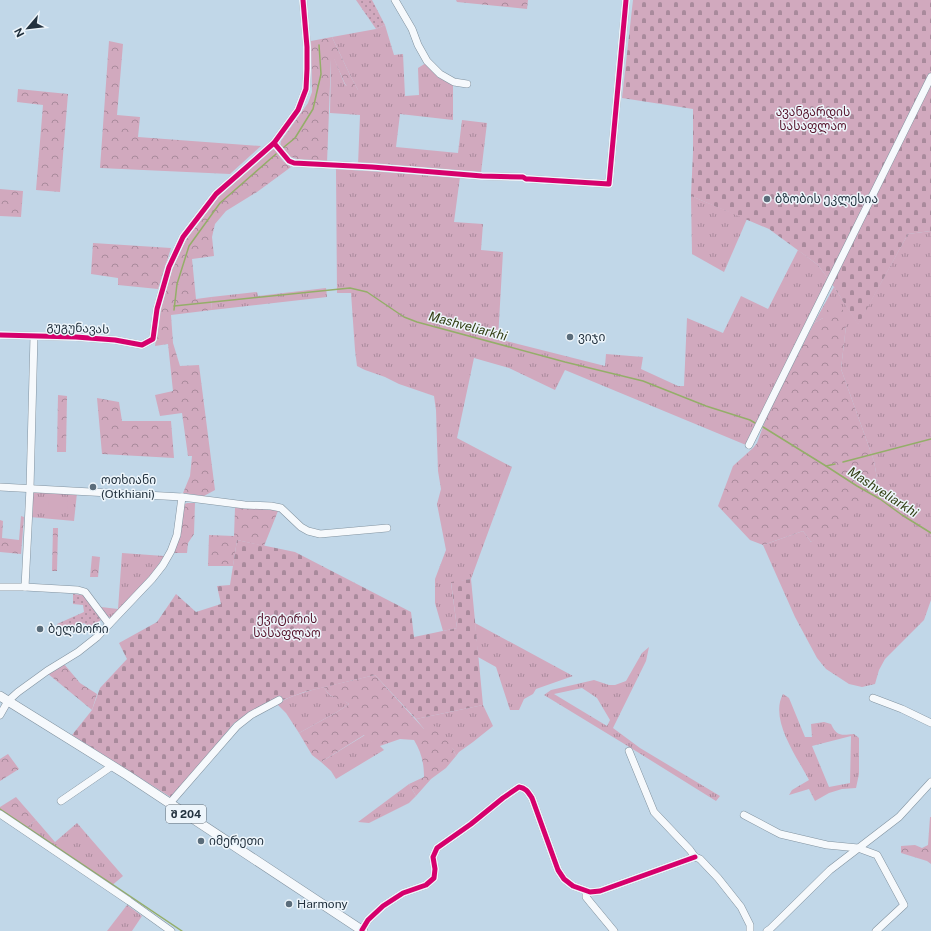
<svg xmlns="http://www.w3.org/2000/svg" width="931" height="931" viewBox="0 0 931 931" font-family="'Public Sans','Noto Sans Georgian',sans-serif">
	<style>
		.grass { fill: url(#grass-tufts); fill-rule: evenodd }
		.forest { fill: url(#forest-crowns) }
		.cemetery { fill: url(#cemetery-stones) }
		.park { fill: #d1a9be }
		.garden { fill: url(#garden-dots) }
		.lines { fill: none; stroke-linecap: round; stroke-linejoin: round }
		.stream { stroke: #94ae69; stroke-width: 1.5 }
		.minor-casing { stroke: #8293a0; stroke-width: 8 }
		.major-casing { stroke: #8293a0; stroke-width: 10 }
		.minor { stroke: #f6f9fc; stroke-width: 7 }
		.major { stroke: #f6f9fc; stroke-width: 9 }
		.cycleway-casing { stroke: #edf5fb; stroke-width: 8 }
		.cycleway { stroke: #d6006c; stroke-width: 5 }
		.poi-dot { fill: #5a6c7a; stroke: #edf5fb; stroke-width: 1.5 }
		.labels { text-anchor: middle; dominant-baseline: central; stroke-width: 3; stroke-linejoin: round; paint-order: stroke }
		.shield { fill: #edf5fb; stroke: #606c77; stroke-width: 1 }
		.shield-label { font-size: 11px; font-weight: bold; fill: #23323f }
		.park-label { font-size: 12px; fill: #56132b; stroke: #edf5fb }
		.poi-label { font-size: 12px; fill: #23323f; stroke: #edf5fb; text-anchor: start }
		.street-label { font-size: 12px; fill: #23323f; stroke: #edf5fb }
		.water-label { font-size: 13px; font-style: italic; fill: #333f14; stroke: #edf5fb }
	</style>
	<defs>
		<pattern id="grass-tufts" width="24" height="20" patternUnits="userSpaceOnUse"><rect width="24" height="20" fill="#d1a9be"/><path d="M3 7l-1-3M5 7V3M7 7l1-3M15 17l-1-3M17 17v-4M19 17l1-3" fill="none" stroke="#a98a9c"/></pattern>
		<pattern id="forest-crowns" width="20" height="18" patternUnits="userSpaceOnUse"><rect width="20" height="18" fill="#d1a9be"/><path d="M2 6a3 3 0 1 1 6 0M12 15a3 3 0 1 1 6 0" fill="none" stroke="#a98a9c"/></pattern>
		<pattern id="cemetery-stones" width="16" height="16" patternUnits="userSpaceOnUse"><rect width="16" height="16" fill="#d1a9be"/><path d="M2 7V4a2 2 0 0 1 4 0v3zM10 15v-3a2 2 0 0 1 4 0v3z" fill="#a98a9c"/></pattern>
		<pattern id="garden-dots" width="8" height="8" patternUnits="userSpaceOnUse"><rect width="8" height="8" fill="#d1a9be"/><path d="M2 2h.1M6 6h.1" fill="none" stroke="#a98a9c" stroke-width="1.8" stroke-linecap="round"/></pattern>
	</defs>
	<rect width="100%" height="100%" fill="#c1d7e8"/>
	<g class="grass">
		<path d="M385,25L394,55L403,54L405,96L419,95L418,68L426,63L439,78L453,84V120L400,114L396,147L458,153L462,120L487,123L481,173L358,165L360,115L330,113L331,59L334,58L345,85L358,90L350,75L332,37L376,29Z"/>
		<path d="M336,169L460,177L454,222L483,224L481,250L503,252L498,339L605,366L606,354L643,357L641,369L678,386H684L687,318L723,333L741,296L768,309L798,250L818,265L829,280L746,445L565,370L555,390L509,368L474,358L457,438L512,467L471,579L451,583L457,628L443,631L435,603V579L446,550L437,504L441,489L438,471L436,410L434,396L399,384L385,377L365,370L357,366L355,350L351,293H337Z"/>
		<path d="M691,196L747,219L724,272L692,254Z"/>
		<path d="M931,231V600L924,620L885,659L879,670L875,684L862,687L849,684L826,669L817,658L795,617L763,545L803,531L811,542L879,490L874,461L841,369L846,326L823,318L814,323L834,287L858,324L908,234Z"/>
		<path d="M326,288L327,297L212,310L211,297L257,292L258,296Z"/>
		<path d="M34,491L77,493L74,521L30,517L32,493Z"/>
		<path d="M122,553L164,556L155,570L114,617L111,618L105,615L101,607L118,609Z"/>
		<path d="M475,623L573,676L536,689L533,694L524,699L519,710H510L496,667L478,657Z"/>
		<path d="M649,647L646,661L613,728L640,748L720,796L716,801L631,748L544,695L551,690L594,680L609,685H615L626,681L642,653ZM582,688L597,698L610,720L607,726L554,694Z"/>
		<path d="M324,687C330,699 334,696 343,700C345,701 347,703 349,704L337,712L299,733L286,713L277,704C292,695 308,691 324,687Z"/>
		<path d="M783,694L789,698L805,737H812L811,724L824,722L831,724C837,737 842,735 854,734L859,738V774L856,788L842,789L829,793L815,801L809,789L789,795L792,790L809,780C797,757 769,719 783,694ZM851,736L850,783L829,787L812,746Z"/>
		<path d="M483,705L493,726L473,742L459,752L456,756L453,749L424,729L416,719Z"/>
		<path d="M365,735L377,746H380L384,750L336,779L331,771L321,762Z"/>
		<path d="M409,784L416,796L409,803L369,823L358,822Z"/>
		<path d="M36,820L55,842L77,823L123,876L110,887L24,829Z"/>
		<path d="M127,905L142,916L132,931H107Z"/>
	</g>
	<g class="forest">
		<path d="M456,0H528L527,9L457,2Z"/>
		<path d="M332,37L350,75L358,90L353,93L345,84L334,59H331L327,163L297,159L286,155L280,147L281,141L308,103L312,92L311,41Z"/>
		<path d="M109,41L123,44L117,115L140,117L138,137L261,146L230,174L100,168Z"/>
		<path d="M18,89L68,94L60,192L36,190L43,105L17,102Z"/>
		<path d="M273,146L283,161L291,167L257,192L226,211L215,224L212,237L214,256L192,259L196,299L211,297L212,310L171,315L173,343L180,366L199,365L215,490L204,496L183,493L190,476L192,456H188L182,413L160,416L155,395L173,391L168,344L155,346L161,305L171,269L185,238L218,196Z"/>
		<path d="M0,189L23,191L21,217L0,216Z"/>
		<path d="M93,243L171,248L158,289L118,285V278L91,274Z"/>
		<path d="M833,305L845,311L846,326L841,369L874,461L879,490L847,521L811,542L803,531L763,545L750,540L718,506L733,466L753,448L757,443L768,413L814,323L823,318V314Z"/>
		<path d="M58,395L67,396L66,452H57Z"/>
		<path d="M97,398L119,402L122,421H171L174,458L102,454Z"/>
		<path d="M187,503H195L194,534L188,543L187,553H174L179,536L183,505Z"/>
		<path d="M235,508L272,509L278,511L264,546L237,540L233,566H208L209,535L234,536Z"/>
		<path d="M21,516L24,517L21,554L0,552V520L3,521L2,538L19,540Z"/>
		<path d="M53,528H58L57,571H52Z"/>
		<path d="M92,556L100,557L98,577H90Z"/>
		<path d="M64,664L80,683L97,694L92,710L47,673Z"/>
		<path d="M375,675L424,729L436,726L453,749L456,756L446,768L431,779L416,796L409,784L424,777C424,762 421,752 414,740L400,739L377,747L364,735L321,762L312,755L299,733L337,712L349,704C339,697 330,700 324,687Z"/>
		<path d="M8,754L19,769L0,781V759Z"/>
		<path d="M16,797L36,820L24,829L0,812V807Z"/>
		<path d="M930,817H931V864L927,861L901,853V846L915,845L922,848L928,845Z"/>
	</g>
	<g class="cemetery">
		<path d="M633,0H931V231L908,234L858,325L834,287L818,265L769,229L691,196L693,152V109L622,98Z"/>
		<path d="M237,540L295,552L411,612L414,637L457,628L451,582L471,579L483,705L416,719L375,675L304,692L267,706L234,723L172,798L72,735L92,710L100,688L127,659L119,643L157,622L176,594L196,612L221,604L217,586L230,585Z"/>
	</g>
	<path class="park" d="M48,500H67L68,511H49Z"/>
	<g class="garden">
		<path d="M356,0H372L385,25L376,29Z"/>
		<path d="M73,594L83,595L90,603L101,620L90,628L84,623L62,635L57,624L84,612L83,605L73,604Z"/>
	</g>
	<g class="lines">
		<g class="stream">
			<path d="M284,147L295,138L313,109L321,74L319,45"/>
			<path d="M174,306L350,288L367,292L404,317L417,322L565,362L643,381L706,406L750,420L755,423"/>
			<path d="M174,310L177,284L189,246L220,203L276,154"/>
			<path d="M763,427L826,466L835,464"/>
			<path d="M843,462L931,439"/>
			<path d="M826,466L857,486L880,499L902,515L931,533"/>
			<path d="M0,809L182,931"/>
		</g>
		<g class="minor-casing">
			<g id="minor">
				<path d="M395,0L412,29L418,45L427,61L440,74L454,82L467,84"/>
				<path d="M274,143L289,161L294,163L372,167L482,176L523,177L526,179H529L609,184L626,0"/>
				<path d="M0,335L76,337L115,340L142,345L153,339L157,309L169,267L183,237L216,194L274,143L298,110L306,89L307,69V47L303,0"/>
				<path d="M749,445L931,77"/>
				<path d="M0,487L182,497L245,505L271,506L281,508L301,527L308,531L320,534L387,528"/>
				<path d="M0,587H25L78,590L85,592L109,624"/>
				<path d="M25,587L30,488L34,336"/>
				<path d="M873,698L902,709L931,723"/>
				<path d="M0,715L8,701L18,692L47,671L78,652L97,637L152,579L163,565L171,551L177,535L182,497"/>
				<path d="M629,751L654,812L690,850L695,857L700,859L718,878L741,907L750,925V931"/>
				<path d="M61,801L112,766"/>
				<path d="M170,803L237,726L251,715L279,700"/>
				<path d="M0,814L129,901L171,931"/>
				<path d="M744,815L780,834L827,845L858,848L877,855L904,905L876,931"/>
				<path d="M586,891V897L590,902L614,931"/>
				<path d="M362,930L368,920L383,906L403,893L426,885L434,878L435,869L433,857L437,848L471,824L503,798L519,787C526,788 528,792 532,798L558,870L564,879L573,886L590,892L600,891L695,857"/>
				<path d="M767,931L770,929L830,870L899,817L931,782"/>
			</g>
		</g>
		<g class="major-casing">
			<path id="major" d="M0,696L127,775L363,931"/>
		</g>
		<use href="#minor" class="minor"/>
		<use href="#major" class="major"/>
		<g class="cycleway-casing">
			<g id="cycleway">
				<path d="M274,143L289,161L294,163L372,167L482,176L523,177L526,179H529L609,184L626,0"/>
				<path d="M0,335L76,337L115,340L142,345L153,339L157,309L169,267L183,237L216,194L274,143L298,110L306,89L307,69V47L303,0"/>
				<path d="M362,930L368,920L383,906L403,893L426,885L434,878L435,869L433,857L437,848L471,824L503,798L519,787C526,788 528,792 532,798L558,870L564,879L573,886L590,892L600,891L695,857"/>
			</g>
		</g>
		<use href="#cycleway" class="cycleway"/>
	</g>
	<g class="poi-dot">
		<circle cx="767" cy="199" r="4"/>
		<circle cx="570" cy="337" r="4"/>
		<circle cx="93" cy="487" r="4"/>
		<circle cx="40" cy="629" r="4"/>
		<circle cx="201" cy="841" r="4"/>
		<circle cx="289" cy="904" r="4"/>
	</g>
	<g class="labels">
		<rect class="shield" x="166" y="805" width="40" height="18" rx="3"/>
		<g class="shield-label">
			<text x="186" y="814">შ 204</text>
		</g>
		<g class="park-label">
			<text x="813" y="112">ავანგარდის<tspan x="813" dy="14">სასაფლაო</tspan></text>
			<text x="287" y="619">ქვიტირის<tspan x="287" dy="14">სასაფლაო</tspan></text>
		</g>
		<g class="poi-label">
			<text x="775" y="199">ბზობის ეკლესია</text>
			<text x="578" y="337">ვიჯი</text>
			<text x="101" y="480">ოთხიანი<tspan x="101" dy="14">(Otkhiani)</tspan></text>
			<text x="48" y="629">ბელმორი</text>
			<text x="209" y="841">იმერეთი</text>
			<text x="297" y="904">Harmony</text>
		</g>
		<g class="street-label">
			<text transform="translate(78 328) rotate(3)">გუგუნავას</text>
		</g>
		<g class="water-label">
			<text transform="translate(468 326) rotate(15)">Mashveliarkhi</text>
			<text transform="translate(883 492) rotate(33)">Mashveliarkhi</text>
		</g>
	</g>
	<g transform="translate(28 28) rotate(242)" stroke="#edf5fb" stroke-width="3" paint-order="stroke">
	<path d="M0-3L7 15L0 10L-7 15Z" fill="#23323f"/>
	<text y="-6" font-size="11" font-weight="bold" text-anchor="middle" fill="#23323f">N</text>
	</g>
</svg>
